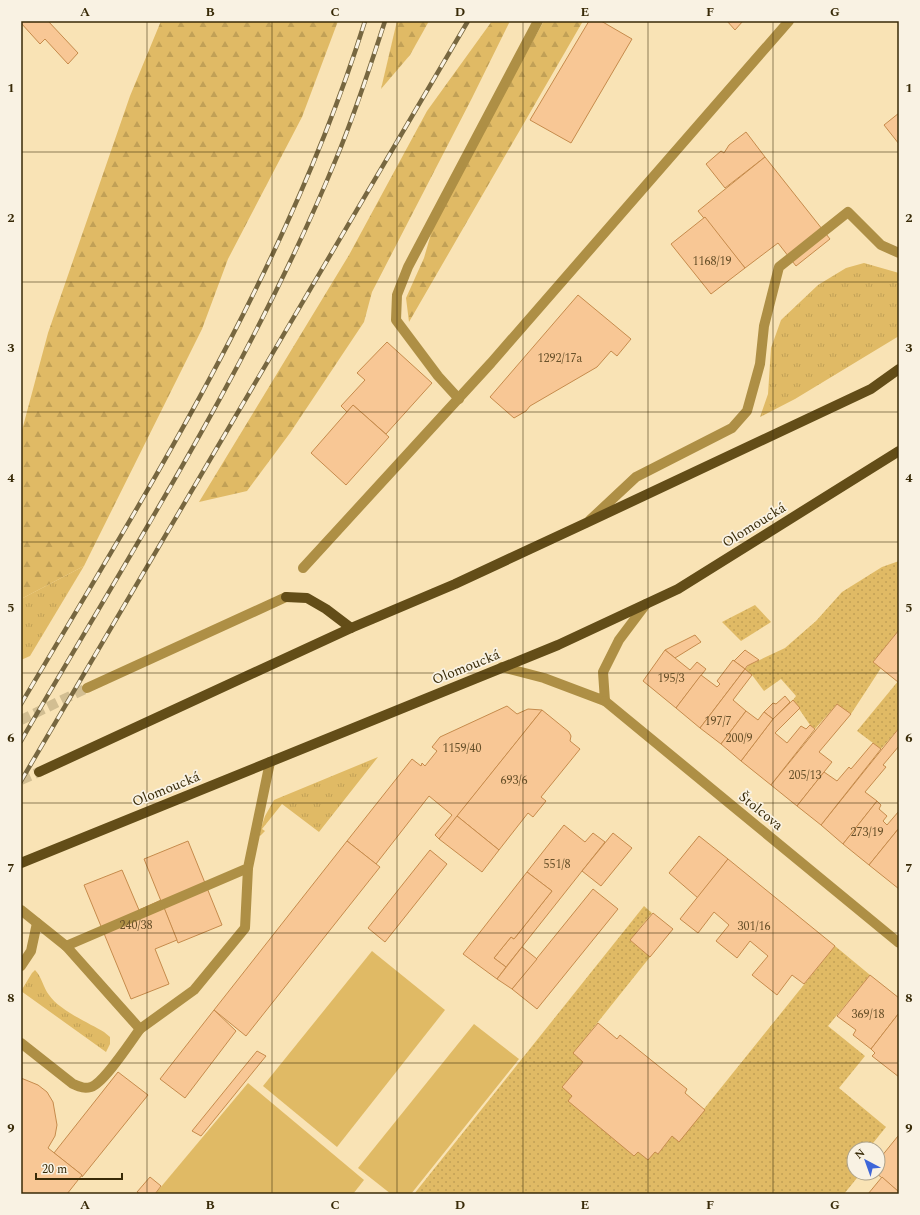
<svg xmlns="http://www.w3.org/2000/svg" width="920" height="1215" viewBox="0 0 920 1215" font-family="Spectral,serif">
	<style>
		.grass { fill: url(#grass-tufts) }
		.forest { fill: url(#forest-firs) }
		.park { fill: #e0ba65 }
		.garden { fill: url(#garden-dots) }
		.building { fill: #f8c795; stroke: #c68b4c }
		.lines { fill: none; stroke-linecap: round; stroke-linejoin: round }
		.minor-tunnel { stroke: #d2be92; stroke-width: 10; stroke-dasharray: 10 5; stroke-linecap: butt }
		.major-tunnel { stroke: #d2be92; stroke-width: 10; stroke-dasharray: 10 5; stroke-linecap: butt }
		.minor { stroke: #ae8f45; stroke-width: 10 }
		.major { stroke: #634d18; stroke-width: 10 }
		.rail-casing { stroke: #776740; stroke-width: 4.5 }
		.rail { stroke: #f9f2e3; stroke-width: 3; stroke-dasharray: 9; stroke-linecap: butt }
		.grid { fill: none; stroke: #382a07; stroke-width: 1; stroke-opacity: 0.55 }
		.labels { text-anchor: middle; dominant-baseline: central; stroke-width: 3.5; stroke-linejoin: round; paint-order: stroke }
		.number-label { font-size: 12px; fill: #68512a }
		.street-label { font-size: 14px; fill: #382a07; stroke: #f9f2e3 }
		.neatline { fill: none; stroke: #382a07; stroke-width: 1.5 }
		.grid-label { font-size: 13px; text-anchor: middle; font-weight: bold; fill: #382a07 }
	</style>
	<defs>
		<pattern id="grass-tufts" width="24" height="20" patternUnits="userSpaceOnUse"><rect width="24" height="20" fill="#e0ba65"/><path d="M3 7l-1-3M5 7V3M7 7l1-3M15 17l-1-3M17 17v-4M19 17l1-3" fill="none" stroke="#c1a056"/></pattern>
		<pattern id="forest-firs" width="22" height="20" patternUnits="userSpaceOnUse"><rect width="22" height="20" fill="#e0ba65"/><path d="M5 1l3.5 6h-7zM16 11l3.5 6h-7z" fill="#c1a056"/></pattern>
		<pattern id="garden-dots" width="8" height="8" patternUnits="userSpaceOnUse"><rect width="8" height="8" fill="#e0ba65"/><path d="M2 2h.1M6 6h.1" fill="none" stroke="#c1a056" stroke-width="1.8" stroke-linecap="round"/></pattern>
	</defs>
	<rect width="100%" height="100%" fill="#f9e3b5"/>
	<g class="grass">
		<path d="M864,263L899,273V336L795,399L760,417L768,394L771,348L781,320L818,285L846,268Z"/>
		<path d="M84,566L30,656L21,660V599Z"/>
		<path d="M378,757L319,832L282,804L262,829L265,831L260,836L259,834L265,816L274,800Z"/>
		<path d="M35,970C42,977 43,987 49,995C59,1010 89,1023 104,1032L110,1037V1044L106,1052L21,991L32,973Z"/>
	</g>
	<g class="forest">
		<path d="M161,21H338L302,117L228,259L202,329L84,566L21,599V434L48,333L130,96Z"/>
		<path d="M397,21H429L410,55L381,89Z"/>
		<path d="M492,21H510L472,98L372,292L364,322L290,433L247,491L199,502L349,255L427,111Z"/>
		<path d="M544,21H583L409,322L406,298L424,258L439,206Z"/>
	</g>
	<g class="park">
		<path d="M372,951L445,1010L337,1147L263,1086Z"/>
		<path d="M474,1024L519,1059L411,1194H391L358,1168Z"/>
		<path d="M248,1083L364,1180L353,1194H155Z"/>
	</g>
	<g class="garden">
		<path d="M899,561V630L873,662L881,668L851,714L837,704L815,729L810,725L793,700L796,696L781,679L764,691L752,675L745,669L749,665L785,648L816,621L842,592L882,567Z"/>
		<path d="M755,605L771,622L741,641L722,622Z"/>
		<path d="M899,680V728L881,749L857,731Z"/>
		<path d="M644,906L652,913L630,940L650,957L574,1052L584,1060L563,1087L573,1095L569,1100L634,1155L638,1152L655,1150L659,1153L672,1136L679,1140L835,946L870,975L828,1026L865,1056L839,1088L886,1127L869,1148L866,1146L863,1149H854V1173H861L844,1194H414Z"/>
	</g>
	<g class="building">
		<path d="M21,21H48L78,53L68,64L45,39L40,44L21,23Z"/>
		<path d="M589,21H601L632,39L571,143L530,120Z"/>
		<path d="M727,21H743L735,30Z"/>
		<path d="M899,113V144L884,125Z"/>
		<path d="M746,132L765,157L725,188L706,164L721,151L724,153L729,145Z"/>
		<path d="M765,157L830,239L796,266L778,243L745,268L698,211Z"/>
		<path d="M705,217L745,268L711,294L671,244Z"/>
		<path d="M578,295L631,339L617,356L611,351L597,367L530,406L526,411L514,418L490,397Z"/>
		<path d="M387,342L432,383L386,434L353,405L347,412L341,406L365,380L357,373Z"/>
		<path d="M353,405L389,437L346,485L311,453Z"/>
		<path d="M899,630V680L898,682L873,662Z"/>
		<path d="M695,635L701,642L675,658L665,650Z"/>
		<path d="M665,650L690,670L697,662L706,669L676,708L643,681Z"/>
		<path d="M745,650L759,660L747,666L745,669L734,661Z"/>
		<path d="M733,660L745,669L700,728L676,708L701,675L717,687L720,684L717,681Z"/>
		<path d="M745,669L752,675L733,700L746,711L721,744L700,728Z"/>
		<path d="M785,696L790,702L773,719L764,712L773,703L776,704Z"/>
		<path d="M793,700L800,708L775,733L787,743L801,726L806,729L810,725L815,729L771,785L741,761L773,719Z"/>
		<path d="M837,704L851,714L819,752L832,762L797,806L771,785Z"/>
		<path d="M507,706L517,714L528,709L542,710L439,839L435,835L452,815L429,796L376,864L347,841L412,759L421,766L422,763L425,766L437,751L432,747L440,737Z"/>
		<path d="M542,710L569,732L571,736L570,741L580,749L541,797L546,801L533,817L528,813L499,850L457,816Z"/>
		<path d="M746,711L758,720L764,712L773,719L741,761L721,744Z"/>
		<path d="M899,728V746L883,765L886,767L865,792L877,801L843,844L821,825Z"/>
		<path d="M873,743L881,749L821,825L797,806L824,772L837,781L849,767L851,769Z"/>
		<path d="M877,801L881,805L879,809L887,816L883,821L887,825L899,811V828L869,865L843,844Z"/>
		<path d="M457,816L499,850L482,872L439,839Z"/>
		<path d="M564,825L585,842L593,833L605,842L506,967L494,958L511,937L514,939L552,891L527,872Z"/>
		<path d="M899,828V889L869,865Z"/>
		<path d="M613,833L632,848L601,886L582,871Z"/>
		<path d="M699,836L728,859L698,898L669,873Z"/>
		<path d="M188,841L222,925L178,943L144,859Z"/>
		<path d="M347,841L380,867L246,1036L214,1010Z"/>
		<path d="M430,850L447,864L385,942L368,928Z"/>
		<path d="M728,859L835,946L804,984L792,975L777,995L752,975L768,956L750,941L737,958L716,941L729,925L714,912L698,933L680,919Z"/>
		<path d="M122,870L139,910L161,900L177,940L155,949L169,984L131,999L84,885Z"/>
		<path d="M527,872L552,891L514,939L511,937L494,958L506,967L497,979L463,954Z"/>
		<path d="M593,889L618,909L537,1009L512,989Z"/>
		<path d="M653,913L673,929L650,957L630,940Z"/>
		<path d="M522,947L537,959L512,989L497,979Z"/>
		<path d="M870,975L899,998V1013L871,1049L853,1035L856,1030L837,1016Z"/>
		<path d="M214,1010L236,1031L185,1098L160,1079Z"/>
		<path d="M899,1013V1077L872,1056L875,1053L871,1049Z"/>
		<path d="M598,1023L617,1039L620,1035L687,1089L685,1093L705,1110L679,1142L672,1136L658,1154L655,1152L648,1160L638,1152L634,1156L568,1101L572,1096L562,1087L583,1062L573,1053Z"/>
		<path d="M257,1051L266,1056L201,1136L192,1131Z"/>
		<path d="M118,1072L148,1095L82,1177V1175L54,1153Z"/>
		<path d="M21,1078L38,1085L47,1092L53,1102L57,1125L55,1136L48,1148L82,1175L67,1194H21Z"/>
		<path d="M898,1136L899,1137V1192L876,1173H878V1155L881,1157Z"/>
		<path d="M150,1177L161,1186L155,1194H140L137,1192Z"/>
		<path d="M882,1177L899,1192V1194H868Z"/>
	</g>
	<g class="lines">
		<path class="minor-tunnel" d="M21,720L87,688"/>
		<path class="major-tunnel" d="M21,780L39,772"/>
		<g class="minor">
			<path d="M459,399L438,376L396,320L397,295L408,267L538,21"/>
			<path d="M590,520L636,477L732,428L747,411L760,364L764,326L779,267L848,212L881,245L899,253"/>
			<path d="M303,568L491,363L789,21"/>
			<path d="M502,667L544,678L605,701L603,672L619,640L646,604"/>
			<path d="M87,688L286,597"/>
			<path d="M605,701L899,943"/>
			<path d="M21,910L66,946L248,868L270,762"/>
			<path d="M66,946L140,1029L194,990L245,928L248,868"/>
			<path d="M21,966L31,951L37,923"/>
			<path d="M21,1043L73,1084C80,1087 84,1089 91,1087C104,1083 131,1041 140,1029"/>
		</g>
		<g class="major">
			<path d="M286,597L307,598L326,609L351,628"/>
			<path d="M39,772L351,628L455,584L586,523L871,389L899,369"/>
			<path d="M21,863L558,645L678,589L899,451"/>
		</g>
		<g class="rail-casing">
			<g id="rail">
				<path d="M21,704C151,485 289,265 365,21"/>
				<path d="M21,741C132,550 252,363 336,159C355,114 370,67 385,21"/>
				<path d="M21,781L468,21"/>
			</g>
		</g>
		<use href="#rail" class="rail"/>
	</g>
	<path class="grid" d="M147,21V1194M272,21V1194M397,21V1194M523,21V1194M648,21V1194M773,21V1194M21,152H899M21,282H899M21,412H899M21,542H899M21,673H899M21,803H899M21,933H899M21,1063H899"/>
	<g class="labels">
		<g class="number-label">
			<text x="712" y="261">1168/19</text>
			<text x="560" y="358">1292/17a</text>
			<text x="671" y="678">195/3</text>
			<text x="718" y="721">197/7</text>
			<text x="739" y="738">200/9</text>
			<text x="462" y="748">1159/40</text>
			<text x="805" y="775">205/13</text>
			<text x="514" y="780">693/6</text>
			<text x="867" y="832">273/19</text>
			<text x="557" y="864">551/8</text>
			<text x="136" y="925">240/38</text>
			<text x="754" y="926">301/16</text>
			<text x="868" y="1014">369/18</text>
		</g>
		<g class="street-label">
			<text transform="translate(754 525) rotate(-32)">Olomoucká</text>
			<text transform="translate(466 667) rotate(-22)">Olomoucká</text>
			<text transform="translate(166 789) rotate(-22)">Olomoucká</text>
			<text transform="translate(761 811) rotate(39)">Štolcova</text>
		</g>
	</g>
	<rect width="920" height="1215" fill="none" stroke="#f9f2e3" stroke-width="44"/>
	<g transform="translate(866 1161) rotate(319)"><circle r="19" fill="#f9f2e3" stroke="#aca28b"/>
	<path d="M0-3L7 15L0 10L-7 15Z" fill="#3e66d8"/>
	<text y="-6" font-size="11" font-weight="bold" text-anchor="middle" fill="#382a07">N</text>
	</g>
	<path d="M36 1173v6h86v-6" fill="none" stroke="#382a07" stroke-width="2"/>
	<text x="42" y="1173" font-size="12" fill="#382a07" stroke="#f9f2e3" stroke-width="3" paint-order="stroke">20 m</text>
	<rect x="22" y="22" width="876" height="1171" class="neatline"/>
	<g class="grid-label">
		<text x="85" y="16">A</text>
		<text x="210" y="16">B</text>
		<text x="335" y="16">C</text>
		<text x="460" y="16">D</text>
		<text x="585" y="16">E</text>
		<text x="710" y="16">F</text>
		<text x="835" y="16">G</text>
		<text x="11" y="92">1</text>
		<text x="909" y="92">1</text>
		<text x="11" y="222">2</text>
		<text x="909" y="222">2</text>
		<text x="11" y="352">3</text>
		<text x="909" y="352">3</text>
		<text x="11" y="482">4</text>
		<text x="909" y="482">4</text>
		<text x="11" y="612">5</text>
		<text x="909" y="612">5</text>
		<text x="11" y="742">6</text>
		<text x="909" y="742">6</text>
		<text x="11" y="872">7</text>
		<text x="909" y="872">7</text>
		<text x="11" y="1002">8</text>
		<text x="909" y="1002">8</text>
		<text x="11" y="1132">9</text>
		<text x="909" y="1132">9</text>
		<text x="85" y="1209">A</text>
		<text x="210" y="1209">B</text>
		<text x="335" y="1209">C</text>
		<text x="460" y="1209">D</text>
		<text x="585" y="1209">E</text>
		<text x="710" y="1209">F</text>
		<text x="835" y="1209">G</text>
	</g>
</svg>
